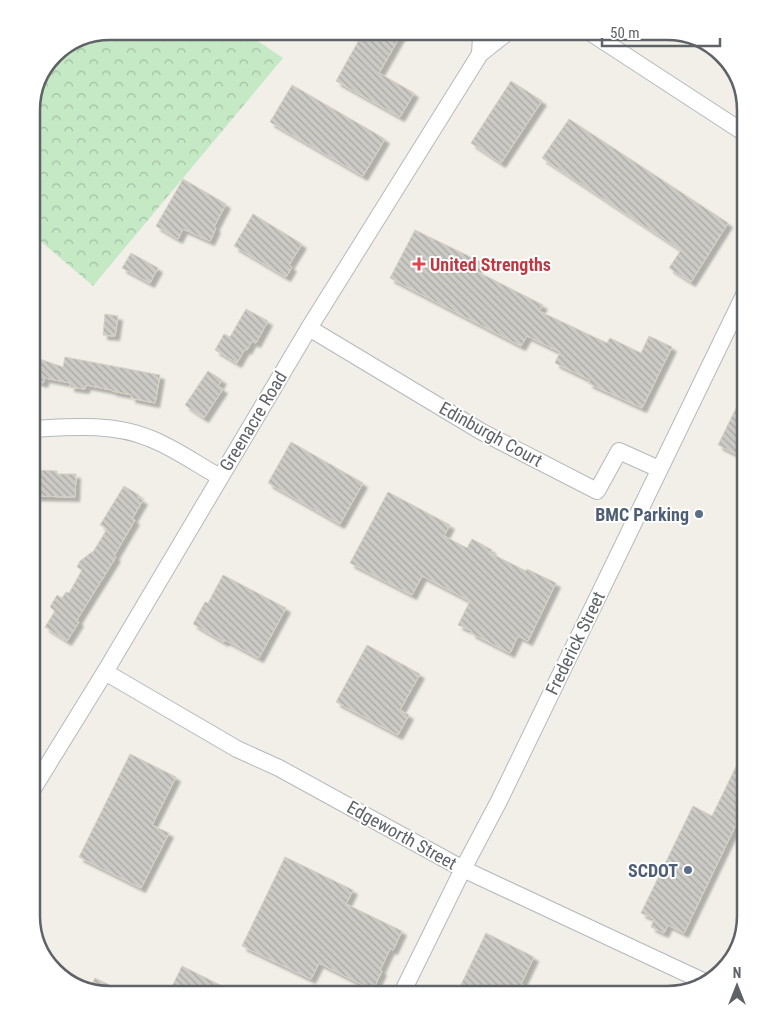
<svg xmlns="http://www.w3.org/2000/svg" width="777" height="1026" viewBox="0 0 777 1026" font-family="'Roboto Condensed',sans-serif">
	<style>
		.forest { fill: url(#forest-crowns) }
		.building { fill: url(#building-back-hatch); stroke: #d6d1c6; filter: url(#shadow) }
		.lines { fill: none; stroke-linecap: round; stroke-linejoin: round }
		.minor-casing { stroke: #b5b8bc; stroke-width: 18 }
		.minor { stroke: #fff; stroke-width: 16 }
		.health-dot { fill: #e0444e; stroke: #fff; stroke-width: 2 }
		.service-dot { fill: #5c6f8a; stroke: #fff; stroke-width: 2 }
		.labels { text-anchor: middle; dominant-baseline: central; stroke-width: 4; stroke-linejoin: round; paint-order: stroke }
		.health-label { font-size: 18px; font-weight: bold; fill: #be3a42; stroke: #fff; text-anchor: start }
		.street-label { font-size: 18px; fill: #5f6368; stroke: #fff }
		.service-label { font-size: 18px; font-weight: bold; fill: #4e5e75; stroke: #fff; text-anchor: end }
		.rim { fill: none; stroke: #5f6368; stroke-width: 2.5 }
	</style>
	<defs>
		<pattern id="forest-crowns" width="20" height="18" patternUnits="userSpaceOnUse" patternTransform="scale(1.25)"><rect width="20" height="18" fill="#c5e8c5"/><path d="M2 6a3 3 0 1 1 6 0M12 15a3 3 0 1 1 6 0" fill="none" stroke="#a3c0a4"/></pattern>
		<pattern id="building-back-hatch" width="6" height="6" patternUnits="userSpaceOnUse" patternTransform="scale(1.25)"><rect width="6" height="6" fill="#cccac5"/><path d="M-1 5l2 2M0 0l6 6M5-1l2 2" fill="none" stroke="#a9a8a4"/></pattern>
		<filter id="shadow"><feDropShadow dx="4.5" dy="4.5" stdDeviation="1" flood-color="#0004"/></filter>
	</defs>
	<rect width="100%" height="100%" fill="#f1efe8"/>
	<path class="forest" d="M110,31H243L283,58L93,286L31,233V104L58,51Z"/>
	<g class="building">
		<path d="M364,31H403L379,73L414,93L400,117L336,81Z"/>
		<path d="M511,81L542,101L501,163L471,143Z"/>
		<path d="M292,85L385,139L363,176L270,122Z"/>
		<path d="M569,119L728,223L691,282L669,268L681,250L542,158Z"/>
		<path d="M183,179L226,204L214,227L216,228L210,241L183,229L178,239L156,226Z"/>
		<path d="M253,214L302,244L289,265L292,267L286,277L234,246Z"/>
		<path d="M415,230L481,262L476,271L543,305L539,311L607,343L610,338L641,353L649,336L672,347L642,408L588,383L590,380L555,363L560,352L527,336L521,346L390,278Z"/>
		<path d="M131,253L158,268L150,283L122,268Z"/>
		<path d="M246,309L268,321L256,343L252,341L247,350L245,349L237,363L215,350L224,334L230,337Z"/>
		<path d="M105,314L118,316L115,336L103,335Z"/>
		<path d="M31,356L63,367L65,357L160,375L155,403L131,398L132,395L112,391V390L86,385L85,389L70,387L71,383L45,378L43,383L31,379Z"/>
		<path d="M208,371L222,380L218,386L223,389L204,418L185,405Z"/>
		<path d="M746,388V459L718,445Z"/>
		<path d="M291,442L363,483L340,524L268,483Z"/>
		<path d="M34,470L57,471V474H76L75,497L33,496Z"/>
		<path d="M124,486L139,495L137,497L143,500L132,519L135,520L114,556L116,557L83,610L77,620L79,622L67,641L45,627L55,611L50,607L57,595L62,598L66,592L69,593L82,570L77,567L80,561L92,552H93L107,529L100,525Z"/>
		<path d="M388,492L450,525L444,536L467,548L472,539L492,550L490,553L526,571L527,569L556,583L528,641L518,636L510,653L471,633L472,631L458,625L470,601L422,576L412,595L350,563Z"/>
		<path d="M223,575L286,608L259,658L225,640L224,642L193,624L205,602L208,603Z"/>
		<path d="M367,645L420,674L400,710L409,715L398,735L336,702Z"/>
		<path d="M746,746V814L742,812L684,933L668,925L664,933L651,927L654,919L641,913L693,806L712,816Z"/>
		<path d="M130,754L176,777L152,825L169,833L141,888L79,857Z"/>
		<path d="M285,857L353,890L346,904L402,931L393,950L390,949L380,970L382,971L373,990L319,963L311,979L242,946Z"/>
		<path d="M486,933L534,957L521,984L542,995H456Z"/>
		<path d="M182,966L240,995H168Z"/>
		<path d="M95,978L130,995H105L89,990Z"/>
	</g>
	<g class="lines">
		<g class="minor-casing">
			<g id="minor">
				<path d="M588,31L746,134"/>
				<path d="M480,54L481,36L483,31"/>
				<path d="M309,328L482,432L597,491L619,451L659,469"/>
				<path d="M31,429C70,427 112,423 149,438C173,447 198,465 220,477"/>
				<path d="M105,672L237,749L279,768L463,869L707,983"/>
				<path d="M31,792L105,672L309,328L480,54L509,31"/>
				<path d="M401,995L463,869L499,801L746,291"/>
			</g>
		</g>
		<use href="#minor" class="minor"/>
	</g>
	<path class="health-dot" d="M416.5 256.5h5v5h5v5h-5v5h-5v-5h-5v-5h5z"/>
	<g class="service-dot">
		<circle cx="699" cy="514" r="5"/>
		<circle cx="688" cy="870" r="5"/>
	</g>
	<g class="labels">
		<g class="health-label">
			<text x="430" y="264">United Strengths</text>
		</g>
		<g class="street-label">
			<text transform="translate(253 421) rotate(-59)">Greenacre Road</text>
			<text transform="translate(491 434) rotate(29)">Edinburgh Court</text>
			<text transform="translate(575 643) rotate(-64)">Frederick Street</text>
			<text transform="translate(402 835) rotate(29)">Edgeworth Street</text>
		</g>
		<g class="service-label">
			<text x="689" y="514">BMC Parking</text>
			<text x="678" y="870">SCDOT</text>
		</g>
	</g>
	<path d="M0 0H777V1026H0ZM110 40H667A70 70 0 0 1 737 110V916A70 70 0 0 1 667 986H110A70 70 0 0 1 40 916V110A70 70 0 0 1 110 40Z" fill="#fff" fill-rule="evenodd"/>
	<path class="rim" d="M110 40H667A70 70 0 0 1 737 110V916A70 70 0 0 1 667 986H110A70 70 0 0 1 40 916V110A70 70 0 0 1 110 40Z"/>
	<g transform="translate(737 986)" stroke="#ffffff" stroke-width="4" paint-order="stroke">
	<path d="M0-4L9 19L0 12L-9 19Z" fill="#5f6368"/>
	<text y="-8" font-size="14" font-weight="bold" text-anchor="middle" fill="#5f6368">N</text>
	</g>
	<path d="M602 38v8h118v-8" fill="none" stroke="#5f6368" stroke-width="2.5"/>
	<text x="610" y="38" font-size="15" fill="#5f6368" stroke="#ffffff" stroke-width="4" paint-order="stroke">50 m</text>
</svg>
